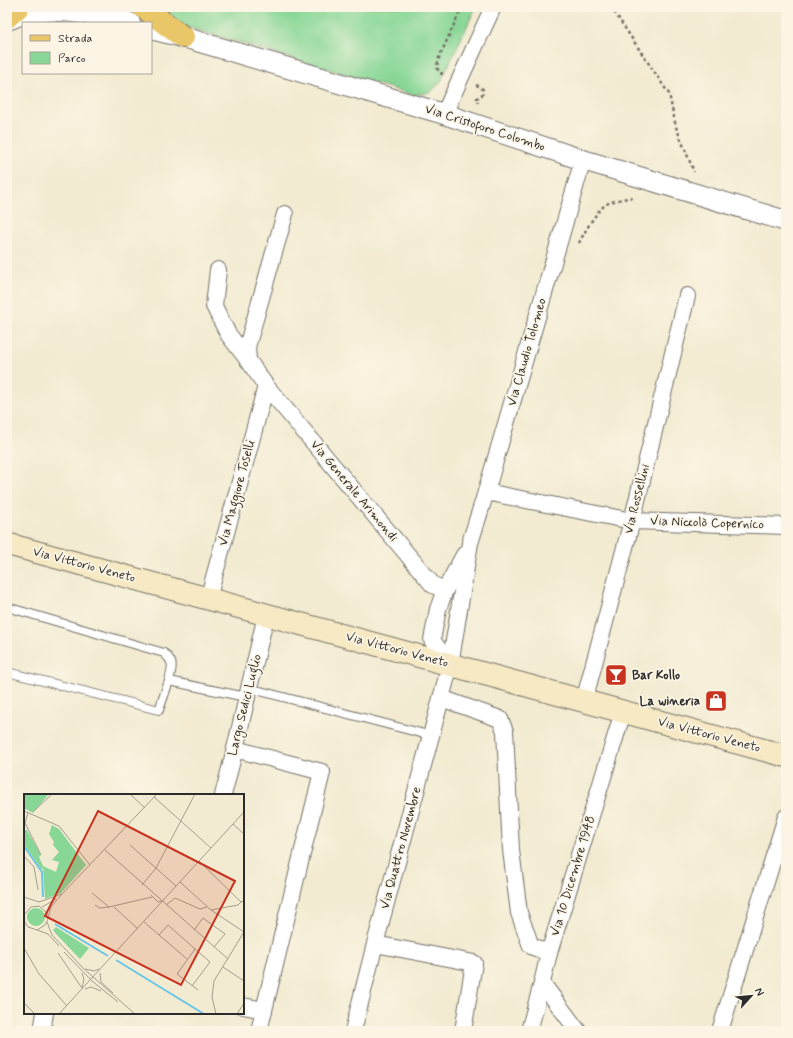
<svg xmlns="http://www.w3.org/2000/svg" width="793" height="1038" viewBox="0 0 793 1038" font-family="Mynerve,sans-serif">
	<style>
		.green { fill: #88d796; stroke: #5a8160 }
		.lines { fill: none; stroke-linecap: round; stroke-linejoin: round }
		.service-casing { stroke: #716e65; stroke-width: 10 }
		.minor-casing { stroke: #716e65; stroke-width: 18 }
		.tertiary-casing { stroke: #716e65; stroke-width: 22 }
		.secondary-casing { stroke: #716e65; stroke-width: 24 }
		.primary-casing { stroke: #716e65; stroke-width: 24 }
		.path { stroke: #716e65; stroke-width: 2.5; stroke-dasharray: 3 3; stroke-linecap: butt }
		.service { stroke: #fff; stroke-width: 8 }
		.minor { stroke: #fff; stroke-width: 16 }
		.tertiary { stroke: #fff; stroke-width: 20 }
		.secondary { stroke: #f6e9c3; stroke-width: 22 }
		.primary { stroke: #e9c769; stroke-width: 22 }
		.labels { text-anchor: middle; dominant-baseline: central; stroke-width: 3.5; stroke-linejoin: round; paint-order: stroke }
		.street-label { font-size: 13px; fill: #2b2b2b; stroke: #fcf5e5 }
		.poi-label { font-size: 13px; font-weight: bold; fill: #2b2b2b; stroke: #fcf5e5; text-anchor: start }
		.inset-river { fill: none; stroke: #68c5e6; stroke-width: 2 }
		.inset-road { fill: none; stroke: #a29e8f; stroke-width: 1 }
		.view { fill: #c8321e; fill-opacity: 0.15; stroke: #c8321e; stroke-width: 2 }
		.inset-edge { fill: none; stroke: #2b2b2b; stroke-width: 2 }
	</style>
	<rect width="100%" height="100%" fill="#fcf5e5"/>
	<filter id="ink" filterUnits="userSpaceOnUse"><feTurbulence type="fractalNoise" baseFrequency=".025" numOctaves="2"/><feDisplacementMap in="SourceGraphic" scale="8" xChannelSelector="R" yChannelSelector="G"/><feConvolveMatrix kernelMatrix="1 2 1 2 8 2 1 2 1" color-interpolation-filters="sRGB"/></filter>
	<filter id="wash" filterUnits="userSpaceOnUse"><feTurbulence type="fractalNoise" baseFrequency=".012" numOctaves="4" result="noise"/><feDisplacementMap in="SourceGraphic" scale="16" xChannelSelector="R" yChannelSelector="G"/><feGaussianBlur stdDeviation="0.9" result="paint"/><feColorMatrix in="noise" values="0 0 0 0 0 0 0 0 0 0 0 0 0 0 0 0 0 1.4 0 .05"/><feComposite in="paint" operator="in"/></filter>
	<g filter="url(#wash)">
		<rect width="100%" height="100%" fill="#f2ebd1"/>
		<path class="green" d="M157,7H476L441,81L431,92L414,95L187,27Z"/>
	</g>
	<g filter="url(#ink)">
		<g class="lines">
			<g class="service-casing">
				<g id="service">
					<path d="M7,607L164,653C175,663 172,667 169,681L246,697"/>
					<path d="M7,672L159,710L169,681"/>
					<path d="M249,688L432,736"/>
				</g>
			</g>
			<g class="minor-casing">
				<g id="minor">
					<path d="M444,114L493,7"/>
					<path d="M285,214L247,347L248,360L266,386L433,585L445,590"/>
					<path d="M218,270L214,306L228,334L248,360"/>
					<path d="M486,492L632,521L786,526"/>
					<path d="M208,599L266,386"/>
					<path d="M450,665L432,640L438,609L445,590L464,555"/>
					<path d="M441,698L500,719L505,731L511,850L519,913L531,946L549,953"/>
					<path d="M584,701L632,521L687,296"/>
					<path d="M235,749L322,772L264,1010L243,1006"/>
					<path d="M223,795L235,749L266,615"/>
					<path d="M375,944L474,963L463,1031"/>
					<path d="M42,1031L45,1013"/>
					<path d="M259,1031L264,1010"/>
					<path d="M353,1031L375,944L450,665L470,543L486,492L583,160"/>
					<path d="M529,1031L542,983"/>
					<path d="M578,1031L542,983L549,953L623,712"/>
					<path d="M720,1031L786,817"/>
				</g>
			</g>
			<g class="tertiary-casing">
				<g id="tertiary">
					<path d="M7,20C14,18 23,13 31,12C64,8 98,15 130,23"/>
					<path d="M151,29L183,37L444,114L583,160L786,221"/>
				</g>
			</g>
			<g class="secondary-casing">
				<path id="secondary" d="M7,544L786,756"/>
			</g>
			<g class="primary-casing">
				<g id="primary">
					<path d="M143,7L183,37"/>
					<path d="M7,17L18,7"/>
				</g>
			</g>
			<g class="path">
				<path d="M611,7L669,94L676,127L694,172"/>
				<path d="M443,74L440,73L437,68L438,60L462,7"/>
				<path d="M476,85L481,87L483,90L482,95L477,98L478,103"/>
				<path d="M579,243C584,233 595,213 604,206C609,201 627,198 634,197"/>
			</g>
			<use href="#service" class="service"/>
			<use href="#minor" class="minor"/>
			<use href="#tertiary" class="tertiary"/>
			<use href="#secondary" class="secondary"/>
			<use href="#primary" class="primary"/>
		</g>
	</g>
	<defs>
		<g id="bar-square" transform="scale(1.15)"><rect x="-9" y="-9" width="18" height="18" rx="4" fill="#c8321e" stroke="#fcf5e5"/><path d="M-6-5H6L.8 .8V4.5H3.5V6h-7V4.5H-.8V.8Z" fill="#fff"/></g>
		<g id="shop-square" transform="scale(1.15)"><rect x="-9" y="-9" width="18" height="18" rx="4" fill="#c8321e" stroke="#fcf5e5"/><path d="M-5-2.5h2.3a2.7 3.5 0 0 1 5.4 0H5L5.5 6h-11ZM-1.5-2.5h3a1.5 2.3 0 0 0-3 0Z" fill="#fff"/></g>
	</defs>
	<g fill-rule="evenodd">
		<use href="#bar-square" x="616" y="675"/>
		<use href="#shop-square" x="716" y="701"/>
	</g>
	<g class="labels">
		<g class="street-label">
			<text transform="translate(485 128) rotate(18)">Via Cristoforo Colombo</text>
			<text transform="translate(527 352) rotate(-74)">Via Claudio Tolomeo</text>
			<text transform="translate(354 491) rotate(50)">Via Generale Arimondi</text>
			<text transform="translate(237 493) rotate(-75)">Via Maggiore Toselli</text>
			<text transform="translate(637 499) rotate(-76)">Via Rossellini</text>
			<text transform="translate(707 523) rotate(2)">Via Niccolò Copernico</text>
			<text transform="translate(84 565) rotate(15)">Via Vittorio Veneto</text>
			<text transform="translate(397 650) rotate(15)">Via Vittorio Veneto</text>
			<text transform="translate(245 705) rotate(-76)">Largo Sedici Luglio</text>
			<text transform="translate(709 735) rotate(15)">Via Vittorio Veneto</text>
			<text transform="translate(401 848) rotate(-75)">Via Quattro Novembre</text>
			<text transform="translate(573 876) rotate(-73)">Via 10 Dicembre 1948</text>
		</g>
		<g class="poi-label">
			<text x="632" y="675">Bar Kollo</text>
			<text x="700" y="701" text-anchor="end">La wineria</text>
		</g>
	</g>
	<g transform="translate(24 794)">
		<rect width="220" height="220" fill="#f2ebd1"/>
		<path d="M0,0H22L24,1L9,19L0,14ZM28,31L35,35L62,71L37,99L21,105L19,74L18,76L0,50V36H3L17,61L15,63L19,72L32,78L35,68L28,66L35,58L29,51L30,48L25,40ZM3 123a9 9 0 1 1 18 0a9 9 0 1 1-18 0ZM32,133L65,154L56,165L33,141L29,136Z" fill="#88d796"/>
		<path class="inset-river" d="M0,52L18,78L19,103M31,130L84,162M92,166L180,220"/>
		<path class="inset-road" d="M106,0L121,14M130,3L187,54M0,17L35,32L66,71M10,17L28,0M0,27L17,61M209,30L220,40M0,32L4,19M106,51L152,92M81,56L204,165M0,62L10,73L14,96M175,67L217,108L220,107M156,88L187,116L214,111L217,108M118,91L132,74L171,0M68,99L85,113L128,103M127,101L134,108L139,107M0,103L15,108L38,100M71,111L76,114L85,113M142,111L151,104L176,115L183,113M18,113L32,105M90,113L114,135M187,116L220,138M0,121L7,113L15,112L22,118L24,125L21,131L13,136L4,133L0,127M24,124L27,113L38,100L133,0M23,128L28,141L59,174L111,220M120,128L163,165M13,136L24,140L35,152M170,136L179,124L201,140L190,153M135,141L144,131L171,155L153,180L174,196M0,154L15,180L43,212M40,158L68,187L94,208M34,159L58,194M199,173L220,187M61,175L70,177L75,175M58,179L60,185L58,194M76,179L77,188L89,199M168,192L186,168L171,155M61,195L67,193L77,197M54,199L220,18M0,209L11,220M35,220L55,198M192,220L188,203L190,187L220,138M213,220L220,209"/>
		<path class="view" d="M74,17L211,87L157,191L21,122Z"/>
		<rect width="220" height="220" class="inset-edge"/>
	</g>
	<rect width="793" height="1038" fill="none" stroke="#fcf5e5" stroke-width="24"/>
	<rect x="22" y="22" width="130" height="52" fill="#fcf5e5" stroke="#a8a49b"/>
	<rect x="30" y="35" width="20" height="6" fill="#e9c769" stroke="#a8a49b"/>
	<text x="58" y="42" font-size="12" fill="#2b2b2b">Strada</text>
	<rect x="30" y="52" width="20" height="12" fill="#88d796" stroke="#a8a49b"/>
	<text x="58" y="62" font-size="12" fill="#2b2b2b">Parco</text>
	<g transform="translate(751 996) rotate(63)" stroke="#fcf5e5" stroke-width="3" paint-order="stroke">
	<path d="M0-3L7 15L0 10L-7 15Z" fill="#2b2b2b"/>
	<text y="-6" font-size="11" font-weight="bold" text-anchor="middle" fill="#2b2b2b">N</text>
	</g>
</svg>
